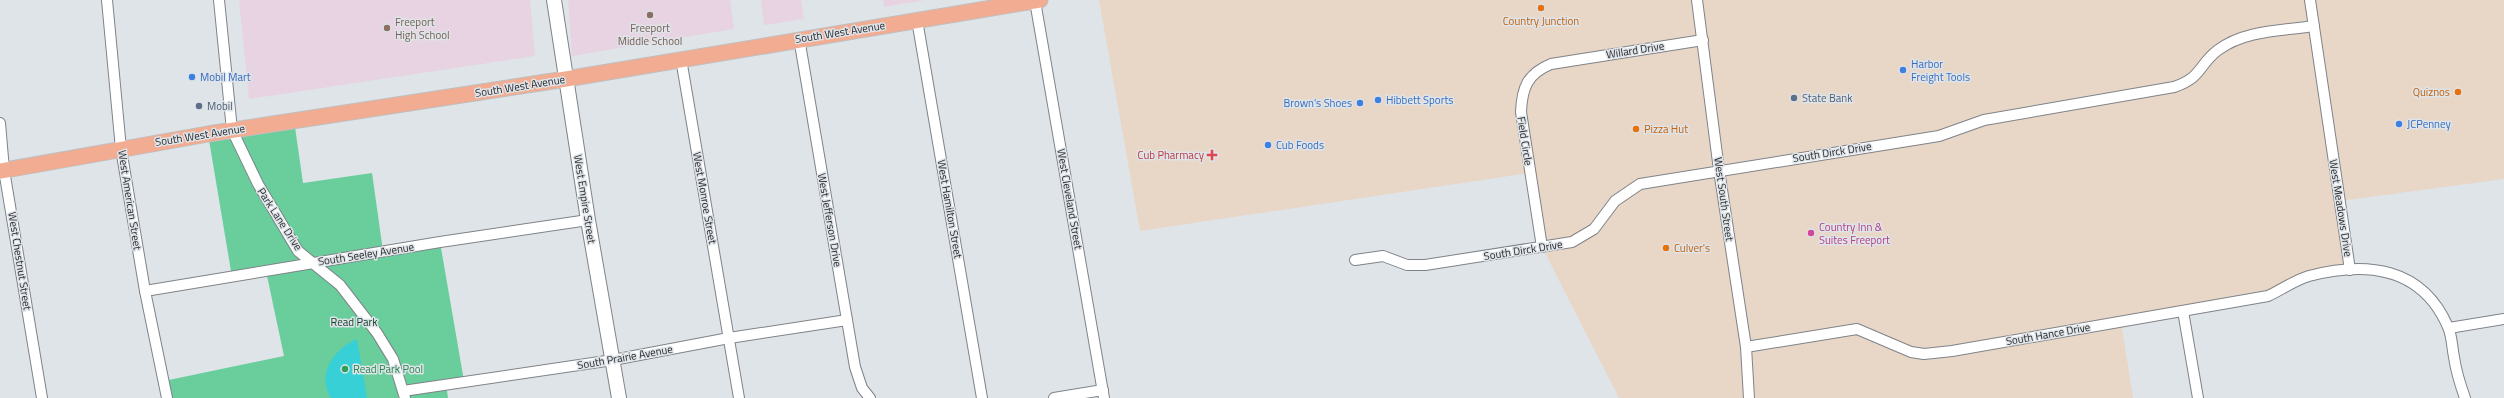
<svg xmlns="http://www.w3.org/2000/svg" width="2504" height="398" viewBox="0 0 2504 398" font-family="'Titillium Web',sans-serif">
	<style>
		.commercial { fill: #e8d6c6 }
		.education { fill: #e7d3e1 }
		.green { fill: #69ce9b }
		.water { fill: #37d0d7 }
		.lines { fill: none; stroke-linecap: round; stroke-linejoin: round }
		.street-casing { stroke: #7f8388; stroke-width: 12 }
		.secondary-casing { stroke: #7f8388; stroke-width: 16 }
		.primary-casing { stroke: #bebfbf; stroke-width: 17 }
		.street { stroke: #fff; stroke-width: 10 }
		.secondary { stroke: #fff; stroke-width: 14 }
		.primary { stroke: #f1ac92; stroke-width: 15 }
		.food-dot { fill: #e8710a; stroke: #dfe4e9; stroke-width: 1.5 }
		.education-dot { fill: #8d6e63; stroke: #dfe4e9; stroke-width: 1.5 }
		.shop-dot { fill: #3f7fe0; stroke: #dfe4e9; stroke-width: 1.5 }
		.service-dot { fill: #5c6f8a; stroke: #dfe4e9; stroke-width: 1.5 }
		.health-dot { fill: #e0444e; stroke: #dfe4e9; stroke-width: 1.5 }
		.hotel-dot { fill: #d1479c; stroke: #dfe4e9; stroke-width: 1.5 }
		.leisure-dot { fill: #2e9e5b; stroke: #dfe4e9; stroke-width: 1.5 }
		.labels { text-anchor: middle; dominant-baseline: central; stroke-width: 3; stroke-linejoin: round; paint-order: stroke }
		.food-label { font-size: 11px; fill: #c56008; stroke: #dfe4e9; text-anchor: start }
		.education-label { font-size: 11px; fill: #785e54; stroke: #dfe4e9; text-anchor: start }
		.street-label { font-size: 11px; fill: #28292b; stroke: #dfe4e9 }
		.shop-label { font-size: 11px; fill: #366cbe; stroke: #dfe4e9; text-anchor: start }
		.service-label { font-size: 11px; fill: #4e5e75; stroke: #dfe4e9; text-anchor: start }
		.health-label { font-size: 11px; fill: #be3a42; stroke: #dfe4e9; text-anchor: end }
		.hotel-label { font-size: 11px; fill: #b23c85; stroke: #dfe4e9; text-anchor: start }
		.park-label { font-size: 11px; fill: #0e3b26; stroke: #dfe4e9 }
		.leisure-label { font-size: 11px; fill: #27864d; stroke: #dfe4e9; text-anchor: start }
	</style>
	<rect width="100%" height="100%" fill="#dfe4e9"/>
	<path class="commercial" d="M1099,0H2504V179L2340,201L2350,270L2308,277L2268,296L2121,322L2133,398H1619L1542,247L1530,173L1140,231Z"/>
	<g class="education">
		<path d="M239,0H530L535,56L249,99Z"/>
		<path d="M568,0H730L734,29L572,56Z"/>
		<path d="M761,0H801L804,19L764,25Z"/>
		<path d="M883,0H925L884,7Z"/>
	</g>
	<path class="green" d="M294,120L303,183L372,173L383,251L440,242L464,381L446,384L448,398H167L164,381L284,356L266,271L232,277L208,134Z"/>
	<path class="water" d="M357,339L367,398H331C316,374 334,349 357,339Z"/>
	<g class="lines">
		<g class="street-casing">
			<g id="street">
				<path d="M107,0L121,149L145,291L167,398"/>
				<path d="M219,0L232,130L258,184L298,251L340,285L377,333L393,359L405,398"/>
				<path d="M1697,0L1719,170L1746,347L1749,398"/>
				<path d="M2310,0L2350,270"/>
				<path d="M1035,1L1104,398"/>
				<path d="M917,20L982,398"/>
				<path d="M799,38L855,367L862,388L870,398"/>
				<path d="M681,59L739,398"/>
				<path d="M0,123L4,170L42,398"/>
				<path d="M1542,247L1521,112C1522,88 1527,74 1551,64L1703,40"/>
				<path d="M1355,260L1383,256L1407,265H1425L1572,242L1594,229L1615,201L1640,184L1939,136L1984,120L2174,87C2203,77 2198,65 2218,50C2245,30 2281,31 2314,26"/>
				<path d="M145,291L440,242L588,220"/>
				<path d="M2183,311L2198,398"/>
				<path d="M2449,328L2504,319"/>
				<path d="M1746,347L1857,329L1911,352L1924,354L1952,351L2268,296C2281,290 2295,280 2309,276C2367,261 2422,267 2448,327C2452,336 2452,347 2454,357C2456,371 2460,384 2465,398"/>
				<path d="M403,391L613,360L729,338L847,320"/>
				<path d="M1054,398L1103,390"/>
			</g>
		</g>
		<g class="secondary-casing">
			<path id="secondary" d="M554,0L588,220L619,398"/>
		</g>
		<g class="primary-casing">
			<path id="primary" d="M0,171L208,134L566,79L1040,0"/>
		</g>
		<use href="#street" class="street"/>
		<use href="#secondary" class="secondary"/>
		<use href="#primary" class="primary"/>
	</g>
	<g class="food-dot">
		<circle cx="1541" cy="8" r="4"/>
		<circle cx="2458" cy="92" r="4"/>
		<circle cx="1636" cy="129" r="4"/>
		<circle cx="1666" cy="248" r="4"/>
	</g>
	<g class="education-dot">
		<circle cx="650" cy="15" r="4"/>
		<circle cx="387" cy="28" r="4"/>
	</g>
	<g class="shop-dot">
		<circle cx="1903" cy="70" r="4"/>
		<circle cx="192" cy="77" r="4"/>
		<circle cx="1378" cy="100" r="4"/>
		<circle cx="1360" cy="103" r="4"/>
		<circle cx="2399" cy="124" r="4"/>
		<circle cx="1268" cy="145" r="4"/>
	</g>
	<g class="service-dot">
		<circle cx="1794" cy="98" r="4"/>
		<circle cx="199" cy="106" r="4"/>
	</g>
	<path class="health-dot" d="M1210 149h4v4h4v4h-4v4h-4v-4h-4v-4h4z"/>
	<circle class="hotel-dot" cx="1811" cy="233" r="4"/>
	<circle class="leisure-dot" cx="345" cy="369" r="4"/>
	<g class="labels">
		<g class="food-label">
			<text x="1541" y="21" text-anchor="middle">Country Junction</text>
			<text x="2450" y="92" text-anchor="end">Quiznos</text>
			<text x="1644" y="129">Pizza Hut</text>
			<text x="1674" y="248">Culver's</text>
		</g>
		<g class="education-label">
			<text x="395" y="22">Freeport<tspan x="395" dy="13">High School</tspan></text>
			<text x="650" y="28" text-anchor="middle">Freeport<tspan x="650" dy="13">Middle School</tspan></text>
		</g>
		<g class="street-label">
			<text transform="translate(840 32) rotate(-9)">South West Avenue</text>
			<text transform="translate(1635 50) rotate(-9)">Willard Drive</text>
			<text transform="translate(520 86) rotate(-9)">South West Avenue</text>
			<text transform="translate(200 135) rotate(-9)">South West Avenue</text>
			<text transform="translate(1525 141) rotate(81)">Field Circle</text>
			<text transform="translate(1832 152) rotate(-9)">South Dirck Drive</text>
			<text transform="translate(705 198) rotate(80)">West Monroe Street</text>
			<text transform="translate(585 199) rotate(81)">West Empire Street</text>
			<text transform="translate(1070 199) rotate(80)">West Cleveland Street</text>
			<text transform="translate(1724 199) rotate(82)">West South Street</text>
			<text transform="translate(130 200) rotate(81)">West American Street</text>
			<text transform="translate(2341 208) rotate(81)">West Meadows Drive</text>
			<text transform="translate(950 209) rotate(80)">West Hamilton Street</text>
			<text transform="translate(280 219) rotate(57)">Park Lane Drive</text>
			<text transform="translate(830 220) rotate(80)">West Jefferson Drive</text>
			<text transform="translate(1523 250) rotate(-9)">South Dirck Drive</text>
			<text transform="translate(366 254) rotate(-9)">South Seeley Avenue</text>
			<text transform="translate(20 261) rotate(81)">West Chestnut Street</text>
			<text transform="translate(2048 334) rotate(-10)">South Hance Drive</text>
			<text transform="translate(625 357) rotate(-10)">South Prairie Avenue</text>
		</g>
		<g class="shop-label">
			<text x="1911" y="64">Harbor<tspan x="1911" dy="13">Freight Tools</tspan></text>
			<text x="200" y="77">Mobil Mart</text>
			<text x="1386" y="100">Hibbett Sports</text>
			<text x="1352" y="103" text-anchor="end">Brown's Shoes</text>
			<text x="2407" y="124">JCPenney</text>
			<text x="1276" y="145">Cub Foods</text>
		</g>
		<g class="service-label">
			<text x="1802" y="98">State Bank</text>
			<text x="207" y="106">Mobil</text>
		</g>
		<g class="health-label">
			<text x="1204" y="155">Cub Pharmacy</text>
		</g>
		<g class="hotel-label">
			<text x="1819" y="227">Country Inn &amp;<tspan x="1819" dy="13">Suites Freeport</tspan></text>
		</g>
		<g class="park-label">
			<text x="354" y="322">Read Park</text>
		</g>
		<g class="leisure-label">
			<text x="353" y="369">Read Park Pool</text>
		</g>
	</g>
</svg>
